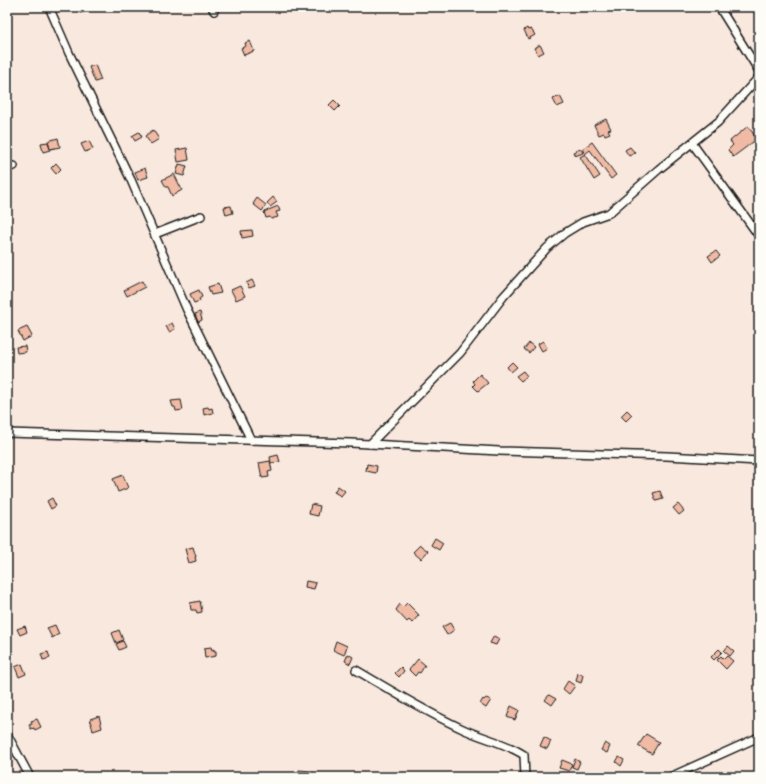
<svg xmlns="http://www.w3.org/2000/svg" width="766" height="784" viewBox="0 0 766 784" font-family="'Playpen Sans',sans-serif">
	<style>
		.building { fill: #f0baa4; stroke: #1c1c1c }
		.lines { fill: none; stroke-linecap: round; stroke-linejoin: round }
		.minor-casing { stroke: #1c1c1c; stroke-width: 10 }
		.minor { stroke: #fdfcf7; stroke-width: 7 }
	</style>
	<rect width="100%" height="100%" fill="#f9e8de"/>
	<filter id="ink" filterUnits="userSpaceOnUse"><feTurbulence type="fractalNoise" baseFrequency=".025" numOctaves="2"/><feDisplacementMap in="SourceGraphic" scale="8" xChannelSelector="R" yChannelSelector="G"/><feConvolveMatrix kernelMatrix="1 2 1 2 8 2 1 2 1" color-interpolation-filters="sRGB"/></filter>
	<g filter="url(#ink)">
		<g class="building">
			<path d="M79,7H100L80,13Z"/>
			<path d="M527,28L528,30L531,29L535,35L528,39L525,32L524,30Z"/>
			<path d="M250,41L254,51L244,55L241,48L246,46L245,43Z"/>
			<path d="M540,45L544,52L538,55L534,48Z"/>
			<path d="M95,65L101,80L95,82L89,67Z"/>
			<path d="M560,96L564,104L557,107L553,99Z"/>
			<path d="M334,100L340,106L335,111L329,105Z"/>
			<path d="M606,119L611,129L608,130L610,133L605,135L604,133L599,135L594,125Z"/>
			<path d="M748,126L757,139L733,157L728,150L733,145L730,141Z"/>
			<path d="M153,130L159,139L151,144L145,136Z"/>
			<path d="M139,132L142,137L135,141L132,136Z"/>
			<path d="M58,138L60,147L50,149L48,141Z"/>
			<path d="M89,141L93,149L85,152L81,144Z"/>
			<path d="M48,142L50,150L43,152L41,143Z"/>
			<path d="M592,142L616,175L611,179L590,150L585,154L582,149Z"/>
			<path d="M630,147L635,153L629,156L625,150Z"/>
			<path d="M187,148L189,160L178,162L176,150Z"/>
			<path d="M581,149L583,153L575,156L573,152Z"/>
			<path d="M585,154L600,176L594,180L580,157Z"/>
			<path d="M56,163L61,169L56,174L51,168Z"/>
			<path d="M179,164L187,166L184,176L176,174Z"/>
			<path d="M145,168L148,177L138,180L135,172Z"/>
			<path d="M174,174L182,190L172,196L168,187H166L162,180Z"/>
			<path d="M273,197L277,202L270,207L267,203Z"/>
			<path d="M257,198L266,205L262,211L253,204Z"/>
			<path d="M231,206L233,213L226,215L224,207Z"/>
			<path d="M278,206L280,211L276,212L278,217L271,219L270,217L266,218L264,212Z"/>
			<path d="M252,230L253,236L242,238L241,231Z"/>
			<path d="M716,251L720,256L712,262L708,256Z"/>
			<path d="M252,280L255,286L249,288L246,283Z"/>
			<path d="M142,281L145,287L127,296L124,290Z"/>
			<path d="M218,284L221,293L211,295L208,287Z"/>
			<path d="M240,286L245,296L236,300L231,290Z"/>
			<path d="M199,290L202,297L199,299L200,301L194,303L190,294Z"/>
			<path d="M200,312L202,320L198,322L195,314Z"/>
			<path d="M172,323L175,329L169,332L166,326Z"/>
			<path d="M27,327L32,336L23,341L18,331Z"/>
			<path d="M543,341L547,348L542,351L538,344Z"/>
			<path d="M529,343L534,347L529,353L524,349Z"/>
			<path d="M25,346L26,352L17,353L16,347Z"/>
			<path d="M512,362L517,367L511,372L507,367Z"/>
			<path d="M523,371L527,376L521,381L516,376Z"/>
			<path d="M480,374L488,383L478,391L473,386L475,384L473,381Z"/>
			<path d="M181,400L183,410L176,411L175,407H173L171,401Z"/>
			<path d="M208,407L209,409L212,408L213,413L204,415L203,408Z"/>
			<path d="M627,410L632,415L626,421L621,416Z"/>
			<path d="M278,455L280,462L271,463L270,457Z"/>
			<path d="M270,461L272,471L268,472L269,477L262,478L259,463Z"/>
			<path d="M367,464L377,466L376,473L366,471Z"/>
			<path d="M123,475L128,488L118,492L113,479Z"/>
			<path d="M338,486L345,491L341,496L334,492Z"/>
			<path d="M660,491L663,499L656,501L653,493Z"/>
			<path d="M52,498L56,506L51,509L47,501Z"/>
			<path d="M311,504L320,506L318,516L309,514Z"/>
			<path d="M678,504L684,511L679,515L673,508Z"/>
			<path d="M435,538L443,543L439,550L431,545Z"/>
			<path d="M420,545L428,551L421,559L413,552Z"/>
			<path d="M193,547L196,557H195L196,561L189,563L185,549Z"/>
			<path d="M306,581L316,583L314,589L305,587Z"/>
			<path d="M200,601L202,612L197,613L196,610H191L190,603Z"/>
			<path d="M407,603L419,615L412,623L409,620L407,622L396,610L400,604L403,607Z"/>
			<path d="M450,623L454,630L447,635L442,627Z"/>
			<path d="M55,625L59,634L52,638L47,628Z"/>
			<path d="M25,626L27,632L20,635L17,629Z"/>
			<path d="M119,630L123,640L116,643L112,633Z"/>
			<path d="M494,636L499,639L496,645L490,643Z"/>
			<path d="M123,641L126,647L119,650L116,644Z"/>
			<path d="M336,641L347,646L344,655L333,650Z"/>
			<path d="M728,646L734,651L730,656L724,651Z"/>
			<path d="M211,647L212,650L214,649V651H216V656L205,658L204,648Z"/>
			<path d="M719,649L722,652L714,660L711,657Z"/>
			<path d="M48,652L50,658L43,660L41,654Z"/>
			<path d="M348,654L353,657L350,664L345,661Z"/>
			<path d="M721,656L724,659L727,656L733,661L726,669L717,660Z"/>
			<path d="M418,659L425,665L420,673L418,672L415,676L409,670Z"/>
			<path d="M22,664L26,674L19,677L15,667Z"/>
			<path d="M401,667L404,671L399,677L395,673Z"/>
			<path d="M578,673L583,675L581,683L576,681Z"/>
			<path d="M568,681L575,686L569,694L563,689Z"/>
			<path d="M549,695L556,699L552,705L545,700Z"/>
			<path d="M486,698L491,700L486,708L480,704L483,699L484,700Z"/>
			<path d="M511,706L519,710L515,720L507,717Z"/>
			<path d="M99,716L102,728L93,731L90,719Z"/>
			<path d="M37,719L41,727L35,730L34,728L31,729L29,725L32,724L31,721Z"/>
			<path d="M646,734L659,742L652,754L638,746Z"/>
			<path d="M544,737L551,741L547,749L540,746Z"/>
			<path d="M605,743L610,746L607,753L601,750Z"/>
			<path d="M619,757L624,760L621,766L616,762Z"/>
			<path d="M575,759L580,762L577,769L572,767Z"/>
			<path d="M562,760L572,764L569,771L559,768Z"/>
			<path d="M299,770L312,771L311,777H298Z"/>
		</g>
		<g class="lines">
			<g class="minor-casing">
				<g id="minor">
					<path d="M49,7L69,53L131,180L187,310L251,440"/>
					<path d="M212,7L214,11"/>
					<path d="M719,7L759,71"/>
					<path d="M692,143L759,236"/>
					<path d="M7,167L14,166"/>
					<path d="M155,234L201,216"/>
					<path d="M7,433L351,443L499,451L667,456L759,461"/>
					<path d="M370,444L460,353L503,297L547,248L565,233L583,222L609,213L659,169L718,122L759,77"/>
					<path d="M356,670C392,691 427,713 465,730C485,739 506,743 524,755L525,777"/>
					<path d="M7,734L30,777"/>
					<path d="M670,777L759,737"/>
				</g>
			</g>
			<use href="#minor" class="minor"/>
		</g>
	</g>
	<rect width="766" height="784" fill="none" stroke="#fdfcf7" stroke-width="24"/>
	<rect x="12" y="12" width="742" height="760" fill="none" stroke="#1c1c1c" stroke-width="1.5" filter="url(#ink)"/>
</svg>
